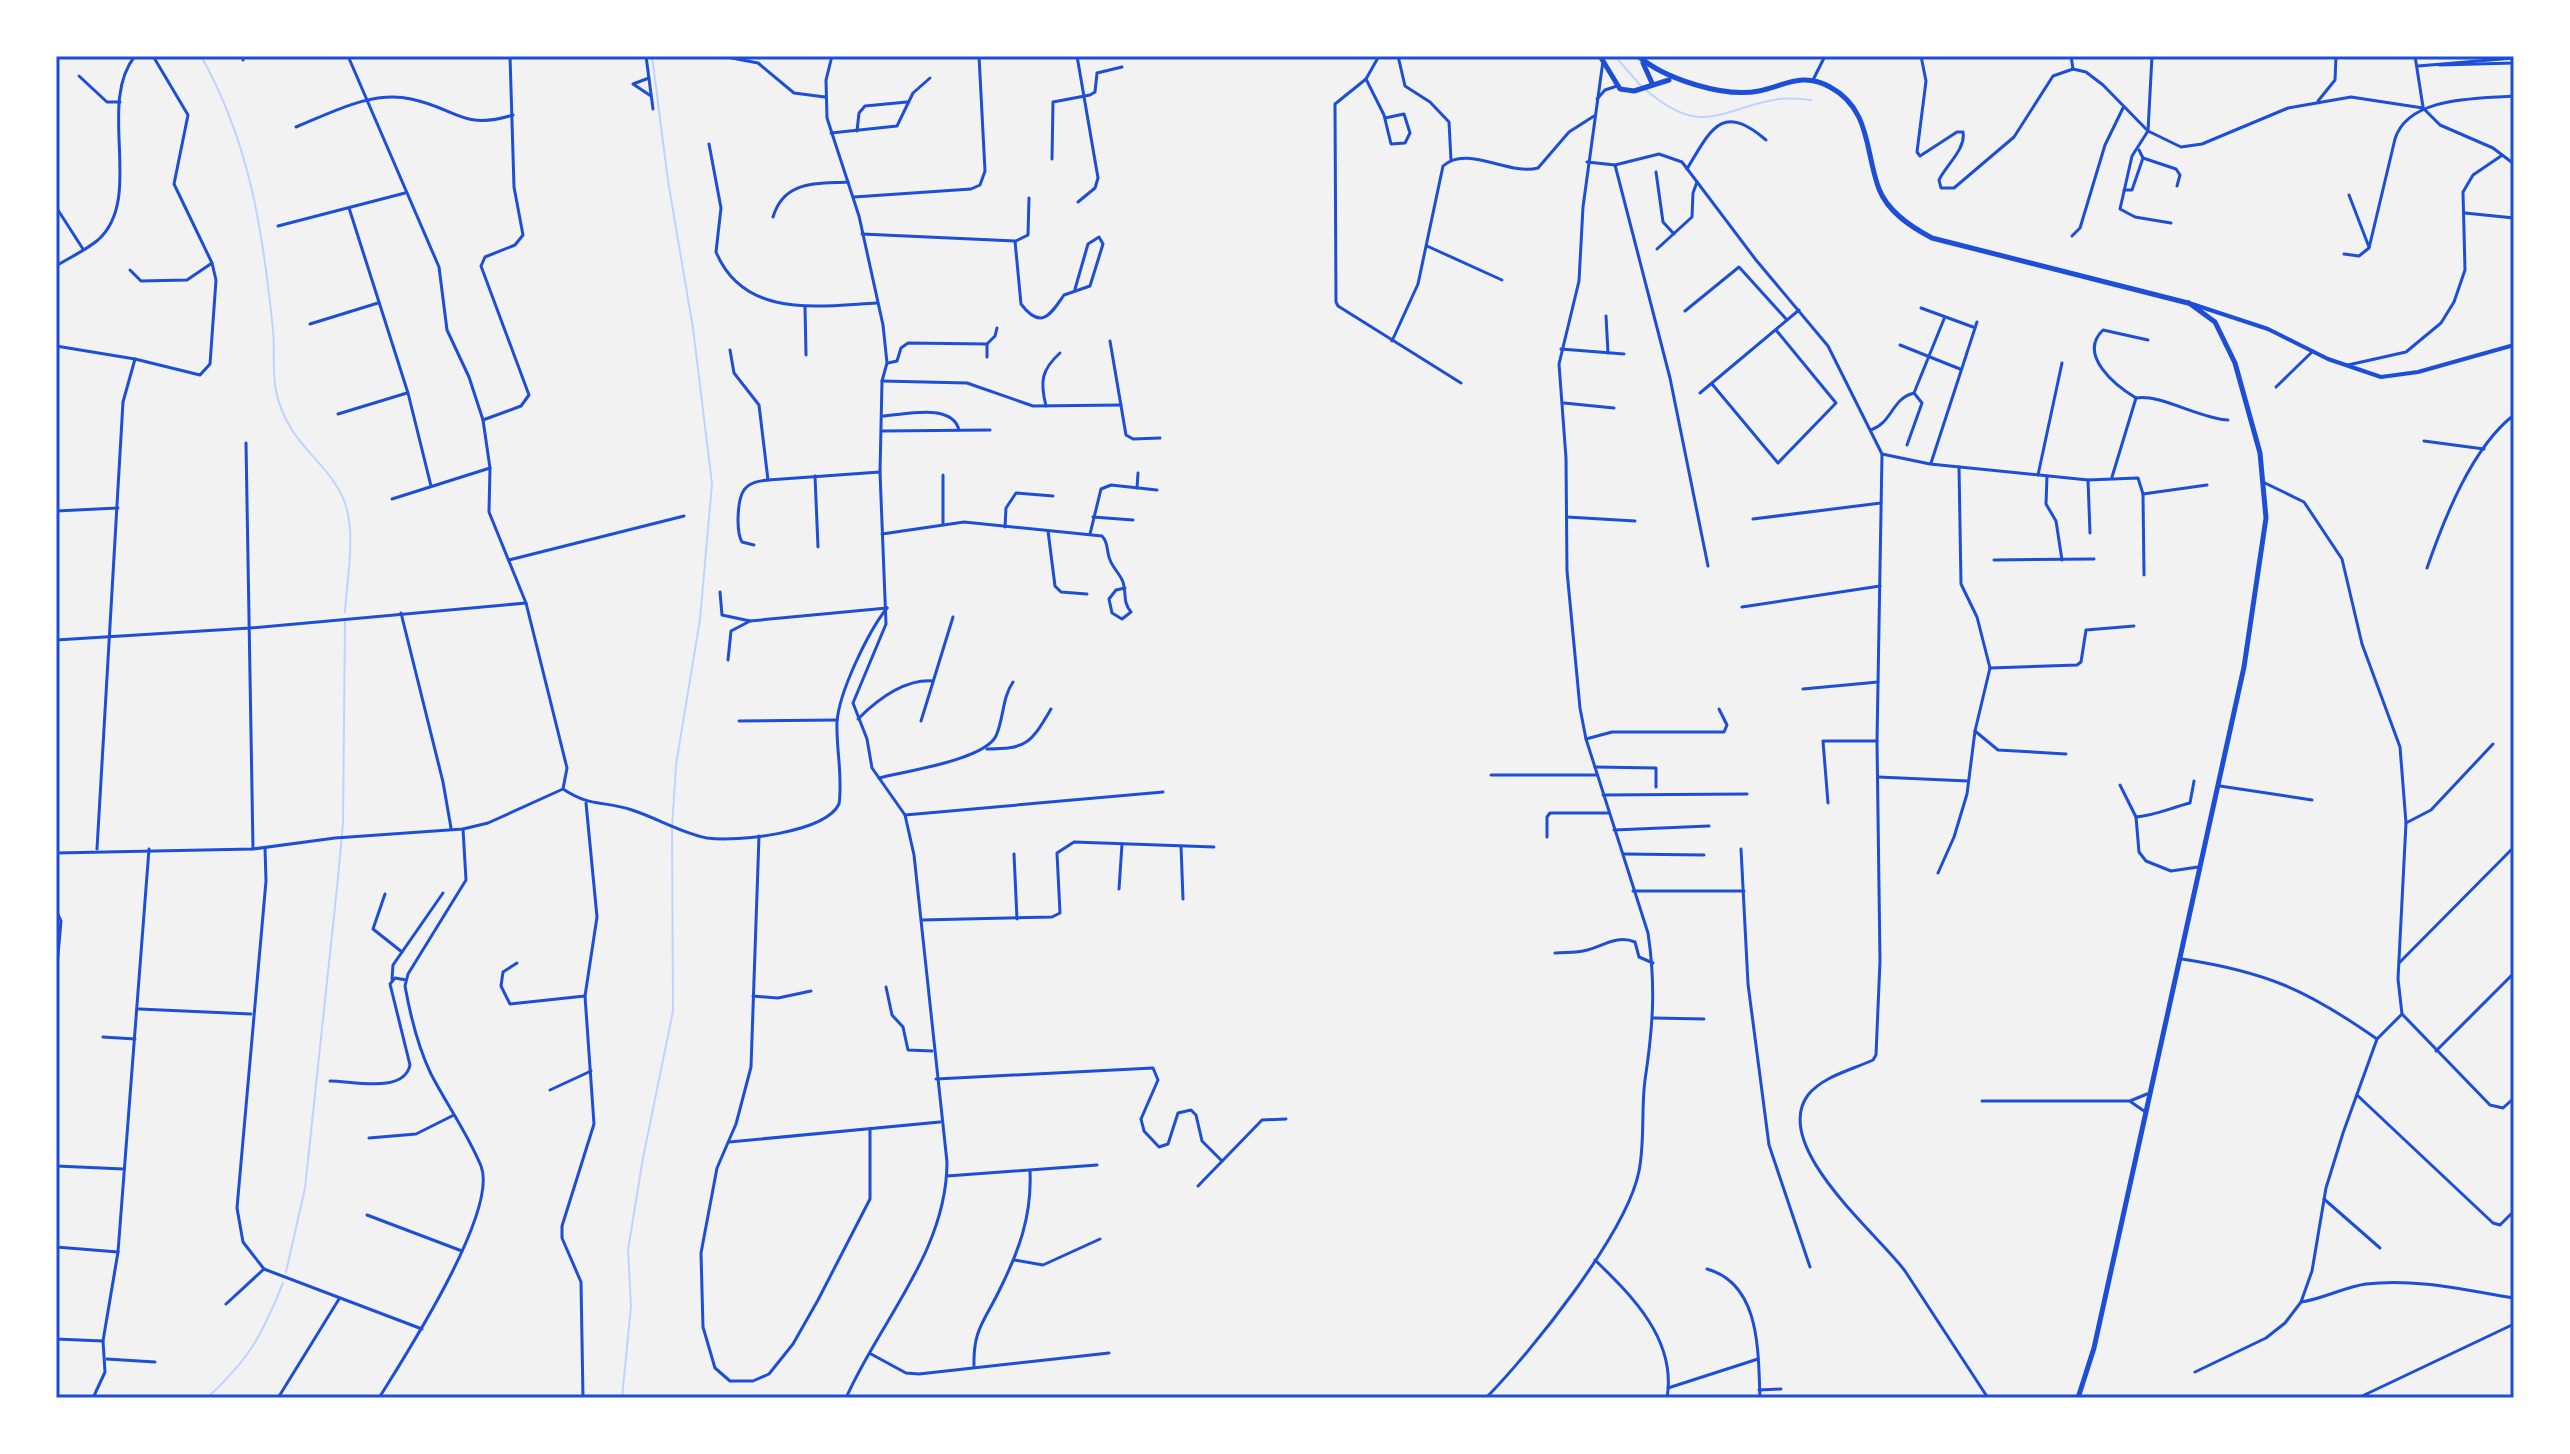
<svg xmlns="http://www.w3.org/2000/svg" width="2570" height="1454" viewBox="0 0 2570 1454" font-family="'Alegreya Sans',sans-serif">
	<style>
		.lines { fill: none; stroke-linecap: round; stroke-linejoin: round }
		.stream { stroke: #bfd3fe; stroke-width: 2 }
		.minor { stroke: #1d4ed8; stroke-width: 3 }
		.tertiary { stroke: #1d4ed8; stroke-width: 4 }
		.primary { stroke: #1d4ed8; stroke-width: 5 }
		.neatline { fill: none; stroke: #1d4ed8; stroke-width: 3 }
	</style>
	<rect width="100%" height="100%" fill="#f2f2f2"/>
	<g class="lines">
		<g class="stream">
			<path d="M201,56C250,143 263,232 273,330C275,350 272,371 276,391C288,447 329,460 345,503C356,536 347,578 345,612"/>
			<path d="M1615,56L1641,86"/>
			<path d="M1646,90C1703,139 1721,108 1779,99C1789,98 1801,99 1811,100"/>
			<path d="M286,1272L305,1188L337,888L343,823L345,622"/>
			<path d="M207,1398C250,1358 261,1337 283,1283"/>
			<path d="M622,1398L631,1306L628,1250L643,1158L673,1011L672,828L676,765L700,619L712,484L693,328L668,181L652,56"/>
		</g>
		<g class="minor">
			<path d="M348,56L439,267L447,330L469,377L483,420L490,468L489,512L526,603L567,768L563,789C592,808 602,800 632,810C657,818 681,833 707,838C737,842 825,833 839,804C843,777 836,749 837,722C839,692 868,632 887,608"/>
			<path d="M646,56L653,109"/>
			<path d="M721,56L758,63L794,93L825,97"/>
			<path d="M832,56L826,80L827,118L859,216L883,325L887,363L882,381L880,472L886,624L853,703L867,739L872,768L905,815L914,855L947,1162C947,1251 880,1321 846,1398"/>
			<path d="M1077,56L1098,178L1095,188L1078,202"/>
			<path d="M1379,56L1366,79L1335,104L1336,302L1338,306L1461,383"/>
			<path d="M1398,56L1405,86L1430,102L1449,122L1451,160"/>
			<path d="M1921,56L1926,81L1917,152L1920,156L1957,132H1963C1966,149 1947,164 1939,180L1941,188H1954L2014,137L2053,76L2073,69L2086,72L2103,85L2148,131L2181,147L2202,144L2288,108L2351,97L2423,108L2440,125L2493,148L2514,164"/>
			<path d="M2071,56L2073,69"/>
			<path d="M2152,56L2148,131L2132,156L2120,209L2135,217L2171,223"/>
			<path d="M2415,56L2423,107"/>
			<path d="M243,60V56"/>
			<path d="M2439,65L2514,63"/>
			<path d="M2418,66L2514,58"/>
			<path d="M79,76L107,102H120"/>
			<path d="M649,78L633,84L651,96"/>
			<path d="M1366,79L1384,115L1391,144L1405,143L1410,133L1404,114L1385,118"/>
			<path d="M1813,80L1825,56"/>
			<path d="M1597,99L1605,90L1617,86"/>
			<path d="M2318,101L2335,80L2336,56"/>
			<path d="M296,127C331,113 372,90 411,99C456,108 462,131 513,115"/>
			<path d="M857,131L859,113L865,106L907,102"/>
			<path d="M831,133L897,126L913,93L930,78"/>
			<path d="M709,144L721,208L716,252C744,319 818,306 877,303"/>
			<path d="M2143,158L2176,169L2180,175L2177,186"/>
			<path d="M1052,159L1053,102L1090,95L1095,92L1097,73L1122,67"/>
			<path d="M1587,162L1615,165L1659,154L1682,162L1756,260L1828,346L1882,454L1877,741L1880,961L1876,1055L1873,1060C1852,1070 1823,1076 1808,1095C1770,1146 1878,1234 1905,1271L1988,1398"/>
			<path d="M1615,165L1670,378L1708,566"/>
			<path d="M1687,169C1711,129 1722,102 1766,140"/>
			<path d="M1656,172L1663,222L1674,234"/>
			<path d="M2124,190H2132L2143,158L2139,150"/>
			<path d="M2349,195L2369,247"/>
			<path d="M854,197L971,189L980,185L985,171L979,56"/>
			<path d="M56,207L83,249"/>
			<path d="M349,208L408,393L431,486"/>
			<path d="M2465,213L2514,218"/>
			<path d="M773,217C784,180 816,184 848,182"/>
			<path d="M278,226L405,193"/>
			<path d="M862,234L1015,241L1021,304C1042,332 1052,312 1064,295L1090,286L1103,244L1099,237L1088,244L1075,289"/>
			<path d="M2072,236L2080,228L2105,145L2123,108"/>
			<path d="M1016,241L1028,235L1029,198"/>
			<path d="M1427,246L1502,280"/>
			<path d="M1657,249L1692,217L1693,193L1697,182"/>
			<path d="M2344,254L2359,256L2369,248L2395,139C2408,96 2477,99 2514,96"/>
			<path d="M56,266C69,258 86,250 98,240C145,198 96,104 135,56"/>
			<path d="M130,270L141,281L187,280L212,263"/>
			<path d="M805,307L806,355"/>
			<path d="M1921,308L1973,327"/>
			<path d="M1685,311L1739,267L1787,320"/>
			<path d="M1606,316L1608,353"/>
			<path d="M310,324L378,303"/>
			<path d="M1110,341L1126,435L1133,439L1160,438"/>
			<path d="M1392,341L1418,284L1443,166C1467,144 1509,176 1538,168L1569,132L1594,116"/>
			<path d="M987,344V357"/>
			<path d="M1900,345L1960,369"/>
			<path d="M56,346L135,359L200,375L210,364L216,280L212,263L174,184L188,115L153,56"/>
			<path d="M1561,349L1624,354"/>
			<path d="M730,350L734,373L759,405L768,480"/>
			<path d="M888,363L897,361L901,348L908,343L987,344L995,336L997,328"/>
			<path d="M2348,365L2406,352L2441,323L2454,302L2465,270L2463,192L2473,175L2501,156"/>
			<path d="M882,381L967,383L1033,406L1121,405"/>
			<path d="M1712,384L1778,463L1836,403L1776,330"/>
			<path d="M2276,387L2313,351"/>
			<path d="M1700,393L1799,310"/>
			<path d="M1914,393L1944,319"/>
			<path d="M2136,398C2116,386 2077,355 2103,330L2148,340"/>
			<path d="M2136,398C2158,393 2201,419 2228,420"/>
			<path d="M1564,403L1614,408"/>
			<path d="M1046,406C1040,382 1041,370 1060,353"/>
			<path d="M338,414L407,393"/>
			<path d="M882,416C904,415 952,402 959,430"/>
			<path d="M483,420L521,406L529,395L481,266L485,257L515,245L523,235L514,187L510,56"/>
			<path d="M1871,430C1893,422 1891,399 1914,393"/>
			<path d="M882,431L990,430"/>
			<path d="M2424,441L2484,449"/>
			<path d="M246,443L253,849"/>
			<path d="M1907,445L1922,403L1914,393"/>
			<path d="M1882,454L1930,464L2088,480L2138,478L2143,494L2144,575"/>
			<path d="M1931,463L1977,322"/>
			<path d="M943,475V523"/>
			<path d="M2038,475L2062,363"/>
			<path d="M815,476L818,547"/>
			<path d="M2047,476L2046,504L2056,521L2062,560"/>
			<path d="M2112,477L2136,398"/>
			<path d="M2088,480L2090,533"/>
			<path d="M2265,483L2304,502L2342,559L2362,644L2400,747L2406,823L2398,979L2402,1014L2490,1105L2503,1108L2514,1098"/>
			<path d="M1137,488L1138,473"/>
			<path d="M2143,494L2207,485"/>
			<path d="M392,499L490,468"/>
			<path d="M56,511L118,508"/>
			<path d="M1093,517L1133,520"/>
			<path d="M1567,517L1635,521"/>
			<path d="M1753,519L1881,503"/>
			<path d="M1005,527L1006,508L1016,493L1053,496"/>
			<path d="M1048,531L1055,586L1061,592L1087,594"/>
			<path d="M882,534L964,522L1102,536C1109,543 1106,551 1110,560C1113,568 1120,574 1123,582C1127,594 1122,601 1131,612L1122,619L1112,613L1109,599L1116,590L1125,588"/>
			<path d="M1090,534L1101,489L1111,485L1157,490"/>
			<path d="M754,545L742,542C736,532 737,500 744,490C750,482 759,481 768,480L880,472"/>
			<path d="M509,560L684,516"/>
			<path d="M1994,560L2094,559"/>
			<path d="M2427,568C2444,519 2472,447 2514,415"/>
			<path d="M720,592L722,615L750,621"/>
			<path d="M1742,607L1880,586"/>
			<path d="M401,613L443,782L451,828"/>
			<path d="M56,640L250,628L526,603"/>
			<path d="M728,660L731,631L750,621L887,608"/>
			<path d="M1990,668L2077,665L2081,662L2086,630L2134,626"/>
			<path d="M1803,689L1878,682"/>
			<path d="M858,719C877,700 905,679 933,681"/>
			<path d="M739,721L837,720"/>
			<path d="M921,721L953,617"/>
			<path d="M1975,731L1998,750L2066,754"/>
			<path d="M1586,739L1612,732H1724L1727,725L1719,709"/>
			<path d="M987,749C1027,749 1031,743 1051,709"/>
			<path d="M1595,767L1656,768V787"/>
			<path d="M1491,775H1597"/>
			<path d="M1878,777L1968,781"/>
			<path d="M879,778C906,771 984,760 996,736C1004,718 1002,698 1013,682"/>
			<path d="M2120,785L2136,817L2139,852L2146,861L2171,871L2198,867"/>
			<path d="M2220,786L2312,800"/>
			<path d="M1603,795L1747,794"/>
			<path d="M1828,803L1823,741H1877"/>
			<path d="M905,815L1163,792"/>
			<path d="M2136,817C2157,815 2170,808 2190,803L2194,781"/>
			<path d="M2406,823L2431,810L2493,744"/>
			<path d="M1614,830L1709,826"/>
			<path d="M759,836L751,1067L736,1124L717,1168L701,1253L703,1327L715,1368L730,1381H753L769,1374L793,1344L818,1300L870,1199V1129"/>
			<path d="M1547,837V817L1550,813H1609"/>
			<path d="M1181,846L1183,899"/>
			<path d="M265,848L266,881L237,1208L243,1242L264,1269L422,1329"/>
			<path d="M97,849L123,402L135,359"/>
			<path d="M1741,849L1748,984L1769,1145L1810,1267"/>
			<path d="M56,853L253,849L335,838L463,829L488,823L563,789"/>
			<path d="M1014,854L1017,919"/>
			<path d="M1624,854L1704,855"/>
			<path d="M1938,873L1954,837L1967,794L1975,731L1990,668L1977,617L1961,584L1959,467"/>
			<path d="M1119,889L1122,844"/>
			<path d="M1633,891H1744"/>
			<path d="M385,894L373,929L402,952"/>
			<path d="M56,910L61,921L56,978"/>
			<path d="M922,920L1052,917L1060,913L1057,853L1074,842L1214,847"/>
			<path d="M1555,953C1564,952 1574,953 1583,951C1601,948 1616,934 1635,942L1639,957L1653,963"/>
			<path d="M2182,959C2267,972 2307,990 2377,1039"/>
			<path d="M517,963L503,972L501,986L510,1004L585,996"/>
			<path d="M2399,963L2514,847"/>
			<path d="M392,979L393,965L443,893"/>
			<path d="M886,987L892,1015L903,1027L908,1050L932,1051"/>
			<path d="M753,996L778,998L811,991"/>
			<path d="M139,1009L251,1014"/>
			<path d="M1654,1018L1704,1019"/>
			<path d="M103,1037L135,1039"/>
			<path d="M2436,1051L2514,973"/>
			<path d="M936,1079L1153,1068L1158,1080L1141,1119L1144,1131L1159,1147L1168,1144L1178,1113L1191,1110L1196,1115L1202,1141L1222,1161"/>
			<path d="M330,1081C353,1081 404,1094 410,1065L390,984L395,978L406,980"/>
			<path d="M550,1090L591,1071"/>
			<path d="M2357,1095L2493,1223L2500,1225L2514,1211"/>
			<path d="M1982,1101H2130L2147,1094"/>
			<path d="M2131,1102L2144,1111"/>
			<path d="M369,1138L416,1134L454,1115"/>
			<path d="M729,1142L940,1122"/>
			<path d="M56,1166L124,1169"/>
			<path d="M947,1176L1097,1165"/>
			<path d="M1198,1186L1262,1120L1286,1119"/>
			<path d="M2324,1199L2380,1248"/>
			<path d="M367,1215L462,1251"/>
			<path d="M56,1247L118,1252"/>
			<path d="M1014,1260L1043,1265L1100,1239"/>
			<path d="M1595,1260C1632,1296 1677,1340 1667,1398"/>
			<path d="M1707,1269C1761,1284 1758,1352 1760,1398"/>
			<path d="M2301,1302C2323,1299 2344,1287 2366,1284C2416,1278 2465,1290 2514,1298"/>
			<path d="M226,1304L264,1269"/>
			<path d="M56,1339L103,1341"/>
			<path d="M871,1354L906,1373L919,1374L1109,1353"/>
			<path d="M107,1359L155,1362"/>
			<path d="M974,1366C973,1330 984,1322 999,1291C1019,1251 1032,1216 1030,1171"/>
			<path d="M2195,1372L2266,1338L2285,1323L2301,1302L2312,1271L2326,1188L2343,1133L2377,1039L2402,1014"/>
			<path d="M1668,1388L1758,1359"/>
			<path d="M1759,1390L1781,1389"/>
			<path d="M93,1398L105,1372L103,1341L118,1252L149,849"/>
			<path d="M278,1398L339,1299"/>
			<path d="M379,1398C405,1356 499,1211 481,1166C468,1134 447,1105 431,1074C419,1049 410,1014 405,986L408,974L466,880L463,829"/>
			<path d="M583,1398L581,1282L562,1238V1226L594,1124L585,996L597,917L586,803"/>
			<path d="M1486,1398C1531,1352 1627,1233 1639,1171C1645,1141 1641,1110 1645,1080C1653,1027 1656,986 1648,933L1586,739L1580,708L1567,571L1566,458L1559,364L1579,281L1583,207L1603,61"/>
			<path d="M2358,1398L2514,1324"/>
		</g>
		<path class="tertiary" d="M2192,304L2268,329L2328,359L2381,377L2418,372L2514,345"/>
		<g class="primary">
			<path d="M1600,56L1620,89L1634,91L1669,80"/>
			<path d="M1638,56C1665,79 1724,98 1759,91C1786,85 1803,72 1830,87C1871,109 1865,152 1879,189C1888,212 1911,227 1932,238L2188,303"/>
			<path d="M1643,63L1652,83"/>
			<path d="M2078,1398L2094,1348L2244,667L2266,518L2260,453L2235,363L2215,322L2189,303"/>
		</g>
	</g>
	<rect width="2570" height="1454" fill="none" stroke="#ffffff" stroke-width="116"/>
	<rect x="58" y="58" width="2454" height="1338" class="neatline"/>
</svg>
